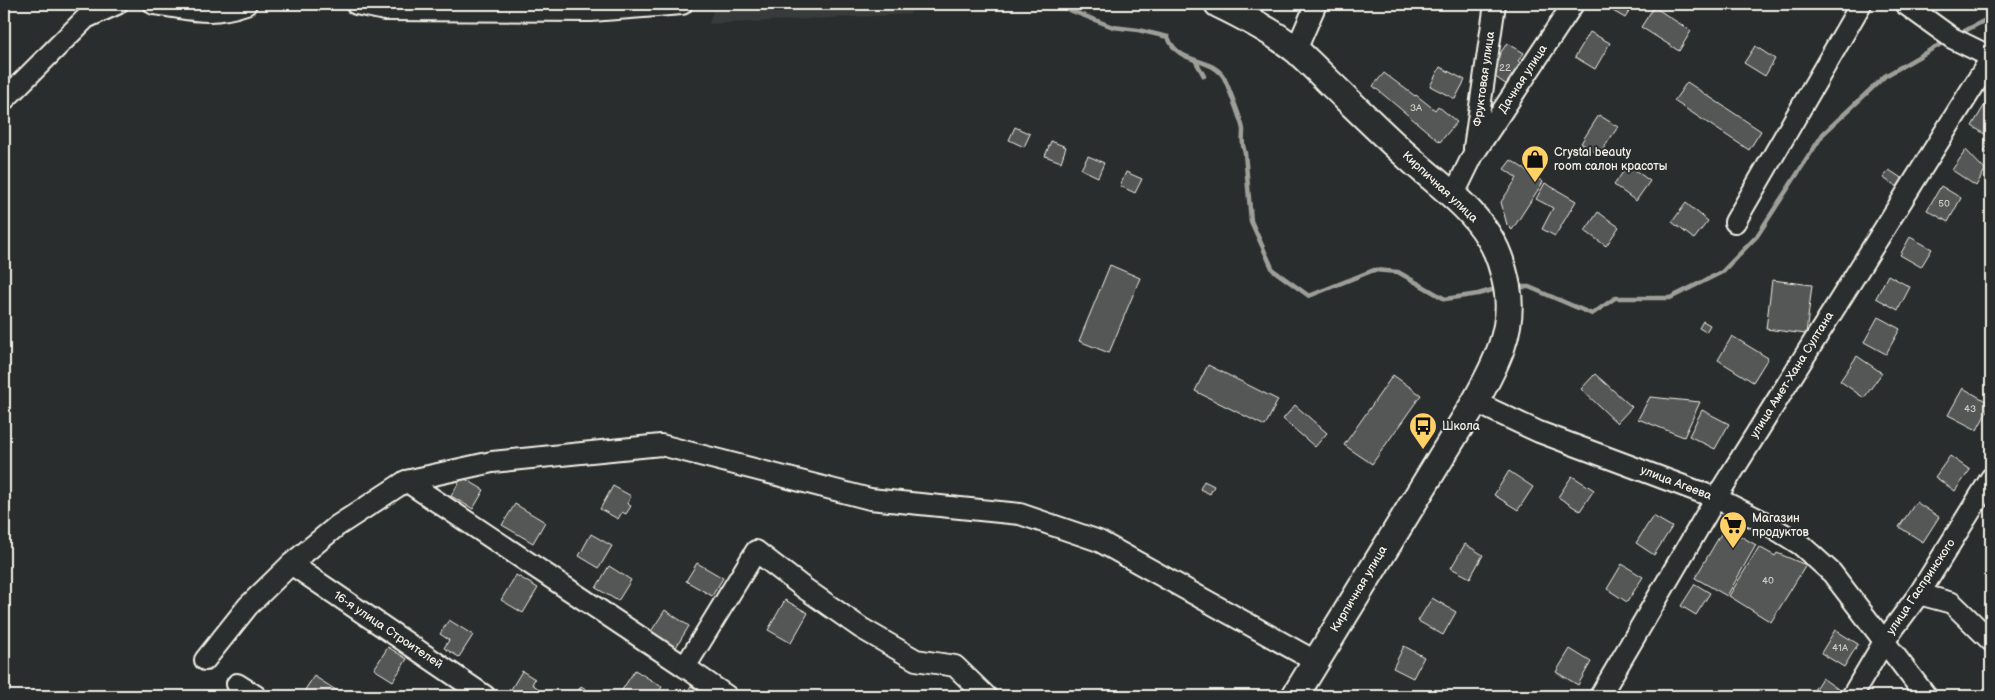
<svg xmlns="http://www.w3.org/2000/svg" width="1995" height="700" viewBox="0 0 1995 700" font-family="'Balsamiq Sans',sans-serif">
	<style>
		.built { fill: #373a3a }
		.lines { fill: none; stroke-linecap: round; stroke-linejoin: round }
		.stream { stroke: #9f9f9a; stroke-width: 4.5 }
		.building { fill: #555756; stroke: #f4f1e8 }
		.minor-casing { stroke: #f4f1e8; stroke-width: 24 }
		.major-casing { stroke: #f4f1e8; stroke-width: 30 }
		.minor { stroke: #2a2d2e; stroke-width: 20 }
		.major { stroke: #2a2d2e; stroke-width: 26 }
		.labels { text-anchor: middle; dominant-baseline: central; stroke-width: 4; stroke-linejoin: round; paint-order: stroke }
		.number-label { font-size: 10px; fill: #cccac4 }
		.street-label { font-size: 12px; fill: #f4f1e8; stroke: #2a2d2e }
		.poi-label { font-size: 12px; fill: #f4f1e8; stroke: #2a2d2e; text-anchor: start }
	</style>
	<rect width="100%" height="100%" fill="#2a2d2e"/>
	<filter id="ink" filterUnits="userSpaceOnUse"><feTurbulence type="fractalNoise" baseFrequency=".02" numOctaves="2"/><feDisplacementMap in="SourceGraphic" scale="10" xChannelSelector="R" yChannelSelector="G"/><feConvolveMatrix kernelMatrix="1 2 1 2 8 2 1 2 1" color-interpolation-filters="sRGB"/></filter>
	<g filter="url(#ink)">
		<path class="built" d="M715,4H912L911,14L709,24Z"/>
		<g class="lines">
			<g class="stream">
				<path d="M1054,4L1113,27L1138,30L1168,37C1178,65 1209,56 1223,76C1226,80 1243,125 1243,130C1243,140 1241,143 1245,153L1251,221L1273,270L1309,296L1374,270L1398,272L1445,299L1478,294L1499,288"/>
				<path d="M1959,34L1991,17"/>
				<path d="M1195,60L1204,76"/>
				<path d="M1516,287H1529L1592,314L1615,298H1670L1722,272L1757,236L1823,134L1885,76L1946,41"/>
			</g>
		</g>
		<g class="building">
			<rect x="779" y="4" width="27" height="2"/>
			<path d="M806,4H875L874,7L806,8Z"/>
			<path d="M1608,4H1634L1625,18L1606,7Z"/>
			<path d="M1654,7L1691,31L1679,51L1641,27Z"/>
			<path d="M1590,32L1610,43L1595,69L1575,57Z"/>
			<path d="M1507,43L1524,53L1518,61L1522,64L1507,85L1488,72Z"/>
			<path d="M1755,46L1775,59L1765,76L1744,63Z"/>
			<path d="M1440,67L1465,80L1455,99L1430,86Z"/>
			<path d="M1384,73L1415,96L1416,95L1435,110L1438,106L1457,122L1440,142L1373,86Z"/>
			<path d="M1687,82L1761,131L1749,150L1674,101Z"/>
			<path d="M1984,106L1991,110V138L1972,126Z"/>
			<path d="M1599,115L1618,127L1599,155L1581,143Z"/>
			<path d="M1015,127L1030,134L1024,147L1009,140Z"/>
			<path d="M1991,140V156L1984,151Z"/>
			<path d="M1051,141L1066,147L1061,162L1045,156Z"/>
			<path d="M1966,150L1985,170L1976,186L1952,170Z"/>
			<path d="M1088,156L1104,163L1098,177L1081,169Z"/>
			<path d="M1511,160L1543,182L1512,230L1507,225L1501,202L1517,178L1504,169Z"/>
			<path d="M1628,165L1650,181L1636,201L1614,185Z"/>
			<path d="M1889,170L1906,181L1901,189L1883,178Z"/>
			<path d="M1126,172L1142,179L1135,193L1120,186Z"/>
			<path d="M1545,183L1576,201L1555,236L1542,229L1553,208L1536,199Z"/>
			<path d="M1941,186L1961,198L1948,222L1927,210Z"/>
			<path d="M1686,203L1708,221L1694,239L1672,222Z"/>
			<path d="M1598,212L1619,227L1606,246L1585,231Z"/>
			<path d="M1910,237L1932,249L1921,267L1900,255Z"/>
			<path d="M1110,265L1140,278L1109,353L1079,341Z"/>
			<path d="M1888,275L1910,287L1898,310L1876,298Z"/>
			<path d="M1772,280L1812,285L1806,334L1766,329Z"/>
			<path d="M1878,317L1900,329L1886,354L1864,342Z"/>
			<path d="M1703,321L1710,325L1706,332L1699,328Z"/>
			<path d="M1732,336L1768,358L1753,382L1718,360Z"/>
			<path d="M1857,356L1882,373L1864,398L1840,381Z"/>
			<path d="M1208,365L1278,400L1265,426L1195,391Z"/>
			<path d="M1595,374L1632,407L1617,423L1581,389Z"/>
			<path d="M1393,375L1421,395L1372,464L1344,445Z"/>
			<path d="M1963,388L1991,404L1977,430L1948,415Z"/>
			<path d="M1650,397L1700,402L1684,437L1638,419Z"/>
			<path d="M1295,405L1327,433L1315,447L1283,419Z"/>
			<path d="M1702,410L1729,424L1715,449L1689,436Z"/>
			<path d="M1950,456L1970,470L1955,491L1935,477Z"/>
			<path d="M1509,471L1533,487L1518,510L1494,495Z"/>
			<path d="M1572,476L1594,490L1580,511L1558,497Z"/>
			<path d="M462,477L484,490L473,509L451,496Z"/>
			<path d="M1204,481L1214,486L1210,494L1200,489Z"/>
			<path d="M613,486L631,496L627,504L631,506L626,514L622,512L618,519L600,509Z"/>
			<path d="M1916,502L1939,517L1923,542L1899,527Z"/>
			<path d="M515,504L545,522L533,543L502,525Z"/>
			<path d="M1653,516L1672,527L1654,555L1636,543Z"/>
			<path d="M1725,527L1756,545L1727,596L1695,578Z"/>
			<path d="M591,534L612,546L599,568L579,556Z"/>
			<path d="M1465,544L1483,555L1470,578L1451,568Z"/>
			<path d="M1759,547L1775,556L1777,553L1806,565L1771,622L1729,596Z"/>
			<path d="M697,563L723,578L712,596L686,581Z"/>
			<path d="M1622,564L1643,577L1627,602L1607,589Z"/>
			<path d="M609,566L631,580L618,601L596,588Z"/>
			<path d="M516,575L538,588L523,613L501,600Z"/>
			<path d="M1695,584L1710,593L1696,615L1681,606Z"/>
			<path d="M1432,598L1456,612L1443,635L1418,621Z"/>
			<path d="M785,600L808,613L791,643L768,630Z"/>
			<path d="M665,610L689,626L675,649L650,633Z"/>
			<path d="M449,620L473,635L459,657L444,648L449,640L440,634Z"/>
			<path d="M1835,630L1858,644L1844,667L1821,653Z"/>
			<path d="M1404,646L1424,657L1413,678L1393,668Z"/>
			<path d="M388,647L407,659L393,681L374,669Z"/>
			<path d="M1570,649L1591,662L1578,685L1556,672Z"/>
			<path d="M635,670L662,687L656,696H626L620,693Z"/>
			<path d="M522,671L535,679L532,684L539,689L534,696H507Z"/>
			<path d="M314,676L339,692L336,696H301Z"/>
			<path d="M1822,678L1838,689L1832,696H1810Z"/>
			<path d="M581,686L597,696H575Z"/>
			<path d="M691,686L707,696H684Z"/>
		</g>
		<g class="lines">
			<g class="minor-casing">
				<g id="minor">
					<path d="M154,4C192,9 208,17 246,4"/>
					<path d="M356,4L385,10L591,11L682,4"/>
					<path d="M1905,4L1952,38L1991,57"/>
					<path d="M1296,50L1316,4"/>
					<path d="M4,100L86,18L117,4"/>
					<path d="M1474,148L1495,4"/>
					<path d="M1453,196L1473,155L1573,4"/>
					<path d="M1735,222L1861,4"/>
					<path d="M1475,402L1539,432L1716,498L1764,522L1801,545L1832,573L1926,696"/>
					<path d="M406,481L685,667"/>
					<path d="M291,564L485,696"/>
					<path d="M1919,594L1952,603L1991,641"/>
					<path d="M205,660L248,606L291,564L337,526L406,481L492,462L661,445L870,499L1020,514L1099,541L1315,661"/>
					<path d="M237,684L256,696"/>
					<path d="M727,696L685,667L756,551L804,588L861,628L916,660L955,666L986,696"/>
					<path d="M1600,696L1716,498L1991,58"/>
					<path d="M1852,696L1885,640L1919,594L1991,478"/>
				</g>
			</g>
			<g class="major-casing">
				<path id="major" d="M1218,4C1245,17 1272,31 1296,50C1307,60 1318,71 1329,82C1355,107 1381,133 1408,157C1435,182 1470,205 1489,237C1498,251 1504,271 1507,287C1515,329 1495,366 1475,402L1295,696"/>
			</g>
			<use href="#minor" class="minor"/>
			<use href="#major" class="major"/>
		</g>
	</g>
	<defs>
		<g id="shop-pin" transform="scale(1.4375)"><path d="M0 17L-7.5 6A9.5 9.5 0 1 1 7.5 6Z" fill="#ffd166" stroke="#2a2d2e"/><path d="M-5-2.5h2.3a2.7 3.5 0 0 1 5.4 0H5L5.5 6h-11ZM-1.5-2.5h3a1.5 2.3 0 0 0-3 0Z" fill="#111"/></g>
		<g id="bus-pin" transform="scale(1.4375)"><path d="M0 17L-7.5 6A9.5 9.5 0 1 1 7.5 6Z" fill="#ffd166" stroke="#2a2d2e"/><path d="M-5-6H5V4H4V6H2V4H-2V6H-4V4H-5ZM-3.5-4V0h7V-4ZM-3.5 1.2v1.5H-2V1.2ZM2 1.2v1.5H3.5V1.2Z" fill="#111"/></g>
		<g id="supermarket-pin" transform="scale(1.4375)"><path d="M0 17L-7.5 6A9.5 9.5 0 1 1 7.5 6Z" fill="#ffd166" stroke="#2a2d2e"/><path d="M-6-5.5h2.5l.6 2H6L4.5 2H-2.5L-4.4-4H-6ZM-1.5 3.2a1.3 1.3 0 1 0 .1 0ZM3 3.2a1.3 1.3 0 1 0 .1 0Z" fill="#111"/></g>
	</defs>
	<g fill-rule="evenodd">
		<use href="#shop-pin" x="1535" y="159"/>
		<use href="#bus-pin" x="1423" y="426"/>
		<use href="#supermarket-pin" x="1733" y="525"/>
	</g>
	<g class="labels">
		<g class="number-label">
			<text x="1505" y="68">22</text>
			<text x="1416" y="108">3А</text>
			<text x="1944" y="204">50</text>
			<text x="1970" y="409">43</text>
			<text x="1768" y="581">40</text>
			<text x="1840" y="648">41А</text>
		</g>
		<g class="street-label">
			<text transform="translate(1484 79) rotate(-82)">Фруктовая улица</text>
			<text transform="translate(1523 79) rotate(-57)">Дачная улица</text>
			<text transform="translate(1440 187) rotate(43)">Кирпичная улица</text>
			<text transform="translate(1792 375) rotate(-58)">улица Амет-Хана Султана</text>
			<text transform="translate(1676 483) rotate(21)">улица Агеева</text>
			<text transform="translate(1921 587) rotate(-56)">улица Гаспринского</text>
			<text transform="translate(1359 589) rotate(-59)">Кирпичная улица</text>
			<text transform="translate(388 630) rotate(34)">16-я улица Строителей</text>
		</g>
		<g class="poi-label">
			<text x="1554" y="152">Crystal beauty<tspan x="1554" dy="14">room салон красоты</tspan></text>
			<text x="1442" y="426">Школа</text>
			<text x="1752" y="518">Магазин<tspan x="1752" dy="14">продуктов</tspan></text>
		</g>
	</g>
	<rect width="1995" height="700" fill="none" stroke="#2a2d2e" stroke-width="20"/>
	<rect x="10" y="10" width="1975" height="680" fill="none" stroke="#f4f1e8" stroke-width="2" filter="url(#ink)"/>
</svg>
